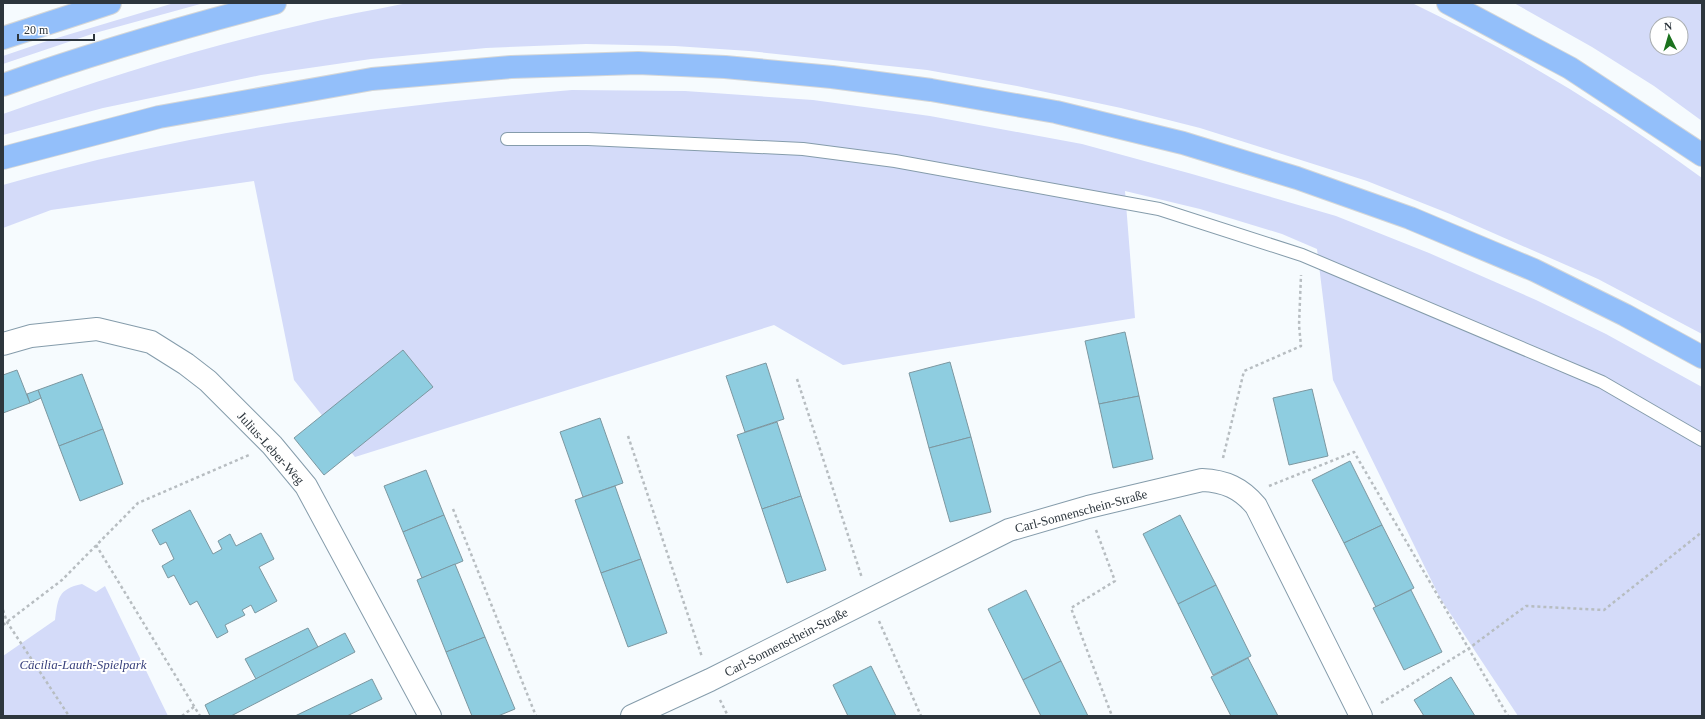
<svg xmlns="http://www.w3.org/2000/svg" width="1705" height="719" viewBox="0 0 1705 719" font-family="Georgia,serif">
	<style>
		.green { fill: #d4dbf9; fill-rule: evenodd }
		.building { fill: #8ecde0; stroke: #7c97a0 }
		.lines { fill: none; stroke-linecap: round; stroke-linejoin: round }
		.service-casing { stroke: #859cab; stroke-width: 14 }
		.minor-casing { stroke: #859cab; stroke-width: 24 }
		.motorway-casing { stroke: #d5d7d8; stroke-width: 24 }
		.path { stroke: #b7bdc1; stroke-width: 2.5; stroke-dasharray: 3 3; stroke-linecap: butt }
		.service { stroke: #fff; stroke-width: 12 }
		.minor { stroke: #fff; stroke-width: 22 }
		.motorway { stroke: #93bffa; stroke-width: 22 }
		.labels { text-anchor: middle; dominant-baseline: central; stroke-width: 4; stroke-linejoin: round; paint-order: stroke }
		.street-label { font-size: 13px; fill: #2d363d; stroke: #fff }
		.park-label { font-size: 13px; font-style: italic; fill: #3a427d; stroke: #fff }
	</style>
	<rect width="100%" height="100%" fill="#f6fbfe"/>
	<g class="green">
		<path d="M174,3H204L95,33L3,64V56L47,41Z"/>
		<path d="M408,3H1412C1514,52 1611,111 1702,178V334L1598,279L1450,214L1367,181L1200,128L1121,108L1017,86L927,70L749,51L675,46L586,44L486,48L371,59L261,75L103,108L3,135V114C101,79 200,48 301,25C337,16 373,10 408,3Z"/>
		<path d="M1514,3H1702V121L1654,86L1592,47ZM1657,24H1681V48H1657Z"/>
		<path d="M572,90L685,91L813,100L930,116L1082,144L1192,174L1336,216L1429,253L1536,300L1606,334L1702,387V716H1518L1440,598L1333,380L1317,249L1282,234L1200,209L1125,191L1135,318L843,365L774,325L355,457L294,380L254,181L51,210L3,228V185C188,131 380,106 572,90Z"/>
		<path d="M82,584L96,592L105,586L168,716H3V656L55,620C58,598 58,589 82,584Z"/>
	</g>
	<g class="building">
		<path d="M1125,332L1139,396L1099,404L1085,341Z"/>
		<path d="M403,350L433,387L324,475L294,438Z"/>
		<path d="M950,362L971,437L929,448L909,373Z"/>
		<path d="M766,363L784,419L745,432L726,376Z"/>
		<path d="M17,370L30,403L3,413V375Z"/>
		<path d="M82,374L103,429L59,446L38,390Z"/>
		<path d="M1312,389L1328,456L1289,465L1273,398Z"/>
		<path d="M38,390L41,398L30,403L27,394Z"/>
		<path d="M1139,396L1153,459L1113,468L1099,404Z"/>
		<path d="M600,418L623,483L583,497L560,432Z"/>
		<path d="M777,422L801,496L762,509L737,435Z"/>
		<path d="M103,429L123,484L80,501L59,446Z"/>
		<path d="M971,437L991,512L950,522L929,448Z"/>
		<path d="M1350,461L1382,525L1344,543L1312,480Z"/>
		<path d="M426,470L444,515L403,532L384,486Z"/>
		<path d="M615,486L641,559L601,573L575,500Z"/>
		<path d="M801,496L826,570L787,583L762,509Z"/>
		<path d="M190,510L213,554L222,549L218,541L230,534L236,546L261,533L274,559L259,567L277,601L255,613L251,605L242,610L245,615L225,625L228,632L217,638L197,601L190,605L174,575L168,578L162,566L174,559L166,542L160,545L152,530Z"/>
		<path d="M444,515L463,561L422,578L403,532Z"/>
		<path d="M1180,515L1216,585L1178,604L1143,534Z"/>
		<path d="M1382,525L1414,588L1376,607L1344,543Z"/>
		<path d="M641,559L667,633L628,647L601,573Z"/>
		<path d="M455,564L485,637L446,652L417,580Z"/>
		<path d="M1216,585L1251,656L1213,675L1178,604Z"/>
		<path d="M1026,590L1061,661L1023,680L988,609Z"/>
		<path d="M1411,590L1442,652L1404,670L1373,608Z"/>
		<path d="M308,628L318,647L256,679L245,659Z"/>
		<path d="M345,633L355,652L231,716H210L205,705Z"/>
		<path d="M485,637L515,709L498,716H472L446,652Z"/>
		<path d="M1248,658L1278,716H1231L1211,677Z"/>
		<path d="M1061,661L1088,716H1041L1023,680Z"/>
		<path d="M871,666L896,716H848L833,685Z"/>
		<path d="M1451,677L1475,716H1424L1414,700Z"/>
		<path d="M372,679L382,699L347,716H295Z"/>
	</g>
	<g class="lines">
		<g class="service-casing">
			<path id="service" d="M507,139H588L803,149L895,161L1159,209L1302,255L1602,382L1702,440"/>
		</g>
		<g class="minor-casing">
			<g id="minor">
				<path d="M3,344L31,336L97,329L151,342L186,364L208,381L272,445L306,486L430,716"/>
				<path d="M632,716L710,680L1009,530L1088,507L1202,480C1225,481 1241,488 1256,506L1361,716"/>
			</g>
		</g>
		<g class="motorway-casing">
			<g id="motorway">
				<path d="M1448,3L1570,68L1702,155"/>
				<path d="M3,38L110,3"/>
				<path d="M3,85C93,53 183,27 275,3"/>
				<path d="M3,158L159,117L372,79L511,67L638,63L725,67L832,77L931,90L1056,112L1183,143L1297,178L1410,218L1534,270L1625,315L1702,357"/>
			</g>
		</g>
		<g class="path">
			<path d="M797,379L862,578"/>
			<path d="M628,436L702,657"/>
			<path d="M1223,458L1244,371L1301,346L1299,325L1301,275"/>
			<path d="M1269,486L1354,452L1508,716"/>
			<path d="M453,509L536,716"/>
			<path d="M1096,530L1115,581L1071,608L1112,716"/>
			<path d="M96,545L200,716"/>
			<path d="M3,610L7,622L69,716"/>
			<path d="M879,621L921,716"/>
			<path d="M3,625L62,580L138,503L249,455"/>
			<path d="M720,700L728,716"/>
			<path d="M1381,703L1468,649L1526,606L1604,610L1702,532"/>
			<path d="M182,716L195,706"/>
		</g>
		<use href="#service" class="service"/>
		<use href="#minor" class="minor"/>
		<use href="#motorway" class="motorway"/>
	</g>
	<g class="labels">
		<g class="street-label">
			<text transform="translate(271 448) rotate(48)">Julius-Leber-Weg</text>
			<text transform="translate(1081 511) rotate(-15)">Carl-Sonnenschein-Straße</text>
			<text transform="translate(786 642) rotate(-27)">Carl-Sonnenschein-Straße</text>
		</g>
		<g class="park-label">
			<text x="83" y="664">Cäcilia-Lauth-Spielpark</text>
		</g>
	</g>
	<rect width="1705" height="719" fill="none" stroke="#2d363d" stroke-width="8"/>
	<g transform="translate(1669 36) rotate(355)"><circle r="19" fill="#ffffff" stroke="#abafb1"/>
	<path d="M0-3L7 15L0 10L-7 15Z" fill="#1b721e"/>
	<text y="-6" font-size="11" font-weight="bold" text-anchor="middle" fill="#2d363d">N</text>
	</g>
	<path d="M18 34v6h76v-6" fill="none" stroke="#2d363d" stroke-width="2"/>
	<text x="24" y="34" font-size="12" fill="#2d363d" stroke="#ffffff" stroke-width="3" paint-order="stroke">20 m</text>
</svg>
